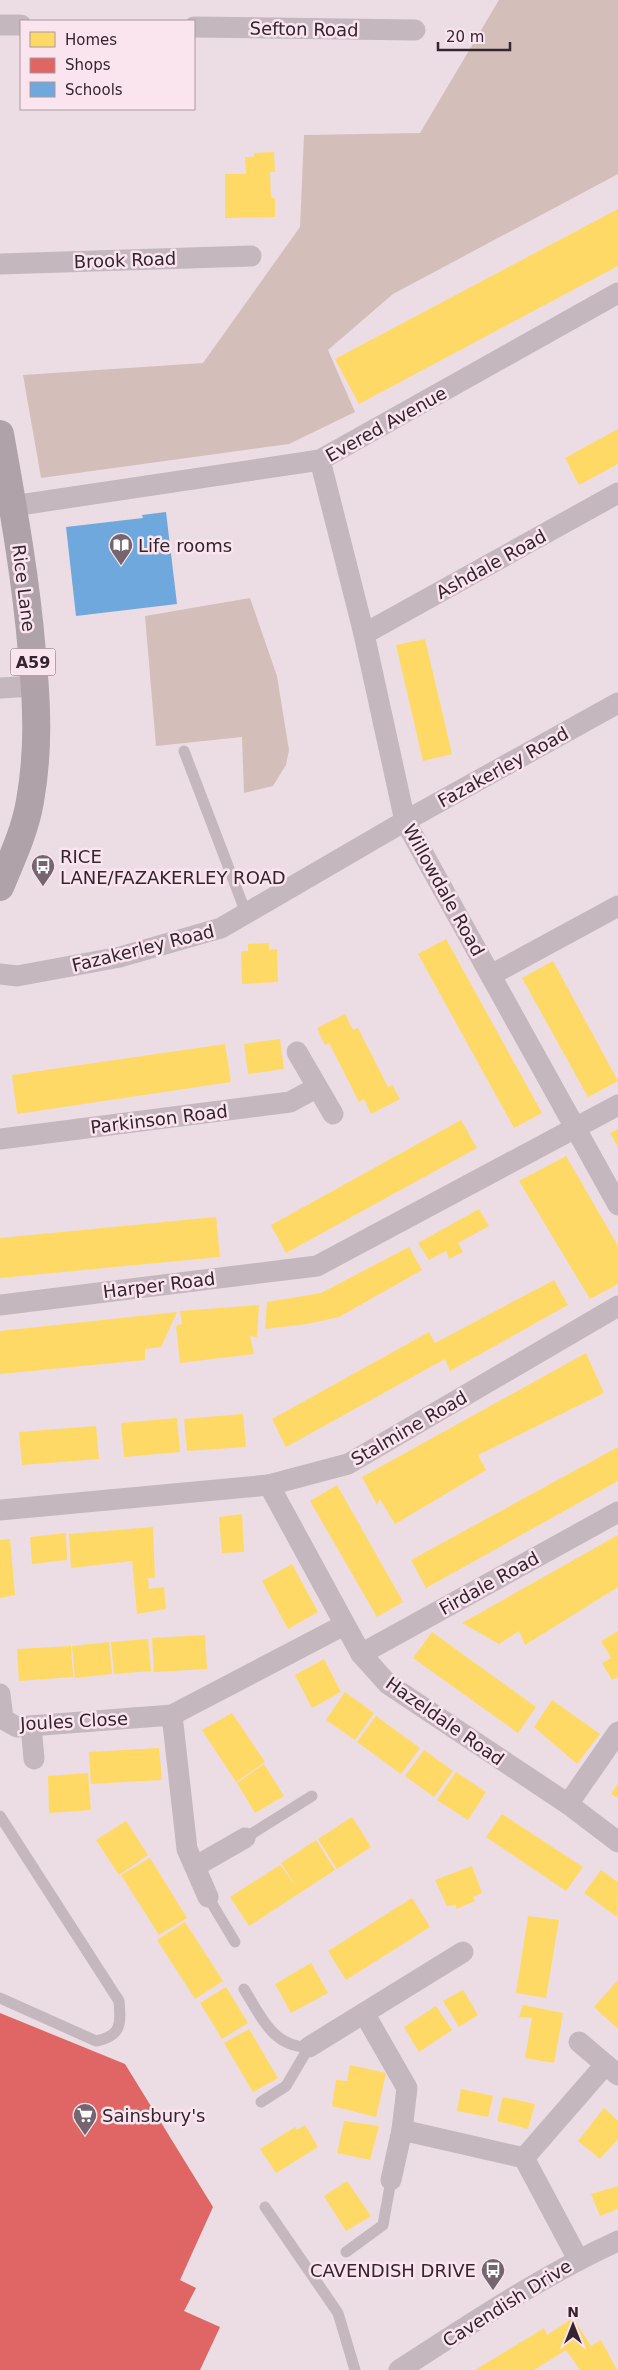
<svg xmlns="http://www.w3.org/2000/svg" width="618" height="2370" viewBox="0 0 618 2370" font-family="'DejaVu Sans',sans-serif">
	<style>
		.green { fill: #d4beba }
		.homes { fill: #ffd966 }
		.shops { fill: #e06666 }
		.schools { fill: #6fa8dc }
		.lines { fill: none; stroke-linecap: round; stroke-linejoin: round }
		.service { stroke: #c4b7be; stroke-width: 11 }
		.minor { stroke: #c4b7be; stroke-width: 21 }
		.trunk { stroke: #afa2a8; stroke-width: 28 }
		.labels { text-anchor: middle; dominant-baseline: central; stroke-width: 5; stroke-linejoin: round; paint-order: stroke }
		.shield { fill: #fae4ee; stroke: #705e69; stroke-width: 1 }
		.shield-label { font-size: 16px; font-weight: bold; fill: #352530 }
		.street-label { font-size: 18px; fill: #352530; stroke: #fae4ee }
		.poi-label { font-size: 18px; fill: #352530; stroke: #fae4ee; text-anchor: start }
	</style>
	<rect width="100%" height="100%" fill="#ecdde4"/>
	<g class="green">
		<path d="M499,0H618V174L393,294L328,350L355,412L289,444L41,478L23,375L203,363L300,227L304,135L420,133Z"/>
		<path d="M250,598L277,676L289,750L286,765L273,786L244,793L242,737L156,746L145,616Z"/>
	</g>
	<g class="homes">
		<path d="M274,152L275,172H270L271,198H275V217L225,218V174H246L245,157H254V153Z"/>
		<path d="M618,209V266L359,404L335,359Z"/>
		<path d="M618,429V464L579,485L565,458Z"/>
		<path d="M425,639L452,754L423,761L396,645Z"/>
		<path d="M446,939L542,1113L514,1128L418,954Z"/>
		<path d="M269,943V950L277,949L278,982L242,984L241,951H248V944Z"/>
		<path d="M553,961L618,1081L588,1097L522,978Z"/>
		<path d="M345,1014L353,1030L358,1028L388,1087L392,1085L400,1099L371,1114L364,1099L359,1102L329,1043L325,1045L317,1028Z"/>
		<path d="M280,1039L284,1069L248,1074L244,1044Z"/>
		<path d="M225,1044L231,1082L17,1114L12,1075Z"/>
		<path d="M461,1120L477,1148L286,1253L271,1225Z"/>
		<path d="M618,1129V1147L610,1133Z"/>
		<path d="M566,1156L618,1246V1284L590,1299L519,1181Z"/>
		<path d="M479,1209L489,1226L458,1243L463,1252L449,1259L446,1251L429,1260L418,1243Z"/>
		<path d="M216,1217L220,1257L0,1278V1238Z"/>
		<path d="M409,1247L422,1270L339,1317L307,1324L265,1329L267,1302L321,1293Z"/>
		<path d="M554,1280L568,1305L450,1371L445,1359L286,1447L272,1419L429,1332L435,1343Z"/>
		<path d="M259,1305L257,1337L250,1336L254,1354L180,1363L176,1326L182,1324L180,1311Z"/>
		<path d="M177,1312L161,1347L145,1349V1360L0,1374V1331Z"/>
		<path d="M586,1353L604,1393L478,1455L486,1470L395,1524L380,1499L377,1505L362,1477Z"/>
		<path d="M243,1414L246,1447L187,1451L184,1419Z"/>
		<path d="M177,1418L180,1452L124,1457L121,1423Z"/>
		<path d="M96,1426L99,1459L22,1465L19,1432Z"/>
		<path d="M618,1447V1481L426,1588L411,1560Z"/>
		<path d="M337,1485L403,1602L377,1617L310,1501Z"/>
		<path d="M242,1514L244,1552L222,1553L219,1517Z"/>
		<path d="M153,1527L155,1578H148L149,1589L164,1587L166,1609L137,1614L132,1561L71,1568L69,1534Z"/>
		<path d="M66,1533L67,1560L32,1564L30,1537Z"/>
		<path d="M618,1535V1587L525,1645L519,1631L499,1644L462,1623Z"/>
		<path d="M10,1539L15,1595L0,1598V1540Z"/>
		<path d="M292,1564L318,1612L288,1629L262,1581Z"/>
		<path d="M618,1631V1677L612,1680L602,1663L611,1658L601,1641Z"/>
		<path d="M432,1632L536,1707L518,1733L413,1658Z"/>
		<path d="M205,1635L207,1669L154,1672L152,1638Z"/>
		<path d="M148,1639L151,1671L114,1674L111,1642Z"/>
		<path d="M109,1642L112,1674L75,1678L72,1646Z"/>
		<path d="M71,1646L73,1677L19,1681L17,1649Z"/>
		<path d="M324,1659L341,1692L312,1708L295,1675Z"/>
		<path d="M345,1692L374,1713L355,1740L326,1720Z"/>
		<path d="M552,1700L600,1734L577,1764L534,1727Z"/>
		<path d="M232,1713L265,1762L236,1782L202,1730Z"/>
		<path d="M376,1716L420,1748L401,1774L357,1742Z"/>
		<path d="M159,1748L162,1780L91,1784L89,1752Z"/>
		<path d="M424,1750L453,1771L434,1797L405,1776Z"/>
		<path d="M264,1764L284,1796L255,1813L237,1783Z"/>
		<path d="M456,1772L486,1792L468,1820L437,1800Z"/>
		<path d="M88,1773L91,1810L49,1813L48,1776Z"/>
		<path d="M618,1783V1798L611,1794Z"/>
		<path d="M502,1814L583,1867L566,1891L486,1837Z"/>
		<path d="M352,1817L371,1847L337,1869L318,1839Z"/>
		<path d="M126,1821L148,1855L119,1875L96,1840Z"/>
		<path d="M316,1840L335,1870L249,1926L230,1897L280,1865L296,1886L281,1863Z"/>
		<path d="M150,1858L187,1918L159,1935L121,1875Z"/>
		<path d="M472,1866L482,1893L473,1897L475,1901L456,1909V1905L447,1906L435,1880Z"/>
		<path d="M601,1870L618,1882L617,1917L584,1893Z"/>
		<path d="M412,1898L430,1927L346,1980L328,1951Z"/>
		<path d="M528,1916L559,1920L546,1998L516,1993Z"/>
		<path d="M185,1922L223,1981L195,1999L157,1940Z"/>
		<path d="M311,1963L328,1993L291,2013L275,1984Z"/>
		<path d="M618,1980V2029L594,2007Z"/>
		<path d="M226,1987L248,2023L222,2039L200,2003Z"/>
		<path d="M463,1990L478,2015L459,2027L443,2001Z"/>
		<path d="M523,2005L563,2013L554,2063L525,2058L532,2018L519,2017Z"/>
		<path d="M436,2006L452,2030L419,2052L404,2027Z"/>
		<path d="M249,2029L278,2078L253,2092L224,2043Z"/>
		<path d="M350,2065L386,2073L376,2117L332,2106L336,2080L347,2081Z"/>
		<path d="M461,2089L493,2096L488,2117L457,2111Z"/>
		<path d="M503,2097L535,2104L528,2129L497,2121Z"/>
		<path d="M604,2108L618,2121V2139L600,2159L578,2141Z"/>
		<path d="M344,2121L379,2126L370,2160L337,2153Z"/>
		<path d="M305,2125L318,2147L276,2173L260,2149L295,2127L297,2130Z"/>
		<path d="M347,2181L371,2216L346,2231L324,2196Z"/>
		<path d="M618,2186V2209L600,2216L591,2194Z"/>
		<path d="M573,2318L591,2346L601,2340L617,2370H580L566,2350L534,2370H475L544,2328L547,2335Z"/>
	</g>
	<path class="shops" d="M0,2013L125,2064L213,2207L180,2280L196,2288L184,2311L220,2327L200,2370H0Z"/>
	<path class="schools" d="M166,512L177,604L76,616L66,527L143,518L142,515Z"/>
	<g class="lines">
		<g class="service">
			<path d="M184,751L246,913"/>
			<path d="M0,1816L119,2001C121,2023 122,2036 96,2041L0,1998"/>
			<path d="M245,1838L312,1796"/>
			<path d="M208,1897L235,1942"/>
			<path d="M244,1989C260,2015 273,2048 309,2047"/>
			<path d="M261,2102L286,2086L309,2047"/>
			<path d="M265,2207L338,2313L355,2370"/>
			<path d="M346,2252L383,2225L391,2180"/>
		</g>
		<g class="minor">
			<path d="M0,25H21"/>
			<path d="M194,27L415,30"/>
			<path d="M0,264L251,256"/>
			<path d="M320,460L364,634L405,821L618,1205"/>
			<path d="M13,506L320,460L618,293"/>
			<path d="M364,634L618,493"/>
			<path d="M0,688L35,686"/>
			<path d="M0,974L17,976L120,957L221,928L405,821L618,703"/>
			<path d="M491,975L618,906"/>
			<path d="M297,1052L333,1114"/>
			<path d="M0,1139L290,1102L316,1088"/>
			<path d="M0,1305L317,1266L618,1105"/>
			<path d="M269,1485L361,1654L388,1684L568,1804L618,1842"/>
			<path d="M0,1510L269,1485L348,1464L618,1306"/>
			<path d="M361,1654L618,1512"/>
			<path d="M0,1694L3,1719L17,1727L172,1715L344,1625"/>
			<path d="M172,1715L187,1849L208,1897"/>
			<path d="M31,1726L34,1759"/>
			<path d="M568,1804L618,1732"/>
			<path d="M196,1866L245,1838"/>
			<path d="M364,2013L407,2088L402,2130L391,2180"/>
			<path d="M579,2042L618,2075"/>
			<path d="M309,2047L463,1952"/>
			<path d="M402,2130L524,2158L578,2259"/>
			<path d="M524,2158L605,2065"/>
			<path d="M399,2370C471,2324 541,2276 618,2241"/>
		</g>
		<path class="trunk" d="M0,434C13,507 26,579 32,653C37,702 39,751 30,801C25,831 12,858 0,887"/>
	</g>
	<defs>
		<g id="library-pin" transform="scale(1.25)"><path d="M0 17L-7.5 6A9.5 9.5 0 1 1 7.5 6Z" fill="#75656f" stroke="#fae4ee"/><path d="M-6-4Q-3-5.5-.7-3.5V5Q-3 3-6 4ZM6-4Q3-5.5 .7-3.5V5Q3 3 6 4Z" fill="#fff"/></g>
		<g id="bus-pin" transform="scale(1.25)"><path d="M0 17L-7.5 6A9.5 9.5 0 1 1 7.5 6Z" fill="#75656f" stroke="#fae4ee"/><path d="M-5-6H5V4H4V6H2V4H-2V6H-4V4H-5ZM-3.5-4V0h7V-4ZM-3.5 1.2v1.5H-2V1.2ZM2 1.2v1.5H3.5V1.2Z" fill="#fff"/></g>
		<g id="supermarket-pin" transform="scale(1.25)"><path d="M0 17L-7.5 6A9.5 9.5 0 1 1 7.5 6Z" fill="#75656f" stroke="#fae4ee"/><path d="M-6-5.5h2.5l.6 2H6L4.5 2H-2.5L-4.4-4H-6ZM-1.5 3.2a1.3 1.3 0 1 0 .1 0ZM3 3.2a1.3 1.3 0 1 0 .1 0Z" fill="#fff"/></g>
	</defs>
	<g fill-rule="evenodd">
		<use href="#library-pin" x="121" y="545"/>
		<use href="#bus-pin" x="43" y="866"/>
		<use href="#supermarket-pin" x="85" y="2115"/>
		<use href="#bus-pin" x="493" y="2270"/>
	</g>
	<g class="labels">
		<rect class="shield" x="10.5" y="648.5" width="45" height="27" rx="4"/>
		<g class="shield-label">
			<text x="33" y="662">A59</text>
		</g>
		<g class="street-label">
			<text transform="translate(304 29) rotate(1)">Sefton Road</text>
			<text transform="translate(125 260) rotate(-2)">Brook Road</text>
			<text transform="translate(386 424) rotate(-29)">Evered Avenue</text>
			<text transform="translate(491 564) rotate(-29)">Ashdale Road</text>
			<text transform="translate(24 588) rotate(83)">Rice Lane</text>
			<text transform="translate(503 767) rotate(-29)">Fazakerley Road</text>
			<text transform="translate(444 890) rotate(61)">Willowdale Road</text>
			<text transform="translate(143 948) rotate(-14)">Fazakerley Road</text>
			<text transform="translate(159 1119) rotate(-7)">Parkinson Road</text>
			<text transform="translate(159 1285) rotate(-7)">Harper Road</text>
			<text transform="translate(409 1428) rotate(-30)">Stalmine Road</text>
			<text transform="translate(489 1583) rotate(-29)">Firdale Road</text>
			<text transform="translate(74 1721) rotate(-3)">Joules Close</text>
			<text transform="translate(445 1721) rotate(35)">Hazeldale Road</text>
			<text transform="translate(507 2303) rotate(-32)">Cavendish Drive</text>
		</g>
		<g class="poi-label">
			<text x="138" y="545">Life rooms</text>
			<text x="60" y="856">RICE<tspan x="60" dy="21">LANE/FAZAKERLEY ROAD</tspan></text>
			<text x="102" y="2115">Sainsbury's</text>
			<text x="476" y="2270" text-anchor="end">CAVENDISH DRIVE</text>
		</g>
	</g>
	<rect x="20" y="20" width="175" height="90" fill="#fae4ee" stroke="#ab98a2"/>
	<rect x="30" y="32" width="25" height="15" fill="#ffd966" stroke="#ab98a2"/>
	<text x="65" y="45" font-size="15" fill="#352530">Homes</text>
	<rect x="30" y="58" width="25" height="15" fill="#e06666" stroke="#ab98a2"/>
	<text x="65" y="70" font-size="15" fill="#352530">Shops</text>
	<rect x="30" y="82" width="25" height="15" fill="#6fa8dc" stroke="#ab98a2"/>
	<text x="65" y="95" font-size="15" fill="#352530">Schools</text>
	<g transform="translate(573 2325)" stroke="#fae4ee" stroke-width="4" paint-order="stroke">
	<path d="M0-4L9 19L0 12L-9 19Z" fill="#352530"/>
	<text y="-8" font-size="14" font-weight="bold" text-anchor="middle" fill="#352530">N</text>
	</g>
	<path d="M438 42v8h72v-8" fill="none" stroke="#352530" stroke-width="2.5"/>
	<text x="446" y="42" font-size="15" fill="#352530" stroke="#fae4ee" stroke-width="4" paint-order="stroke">20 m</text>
</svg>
